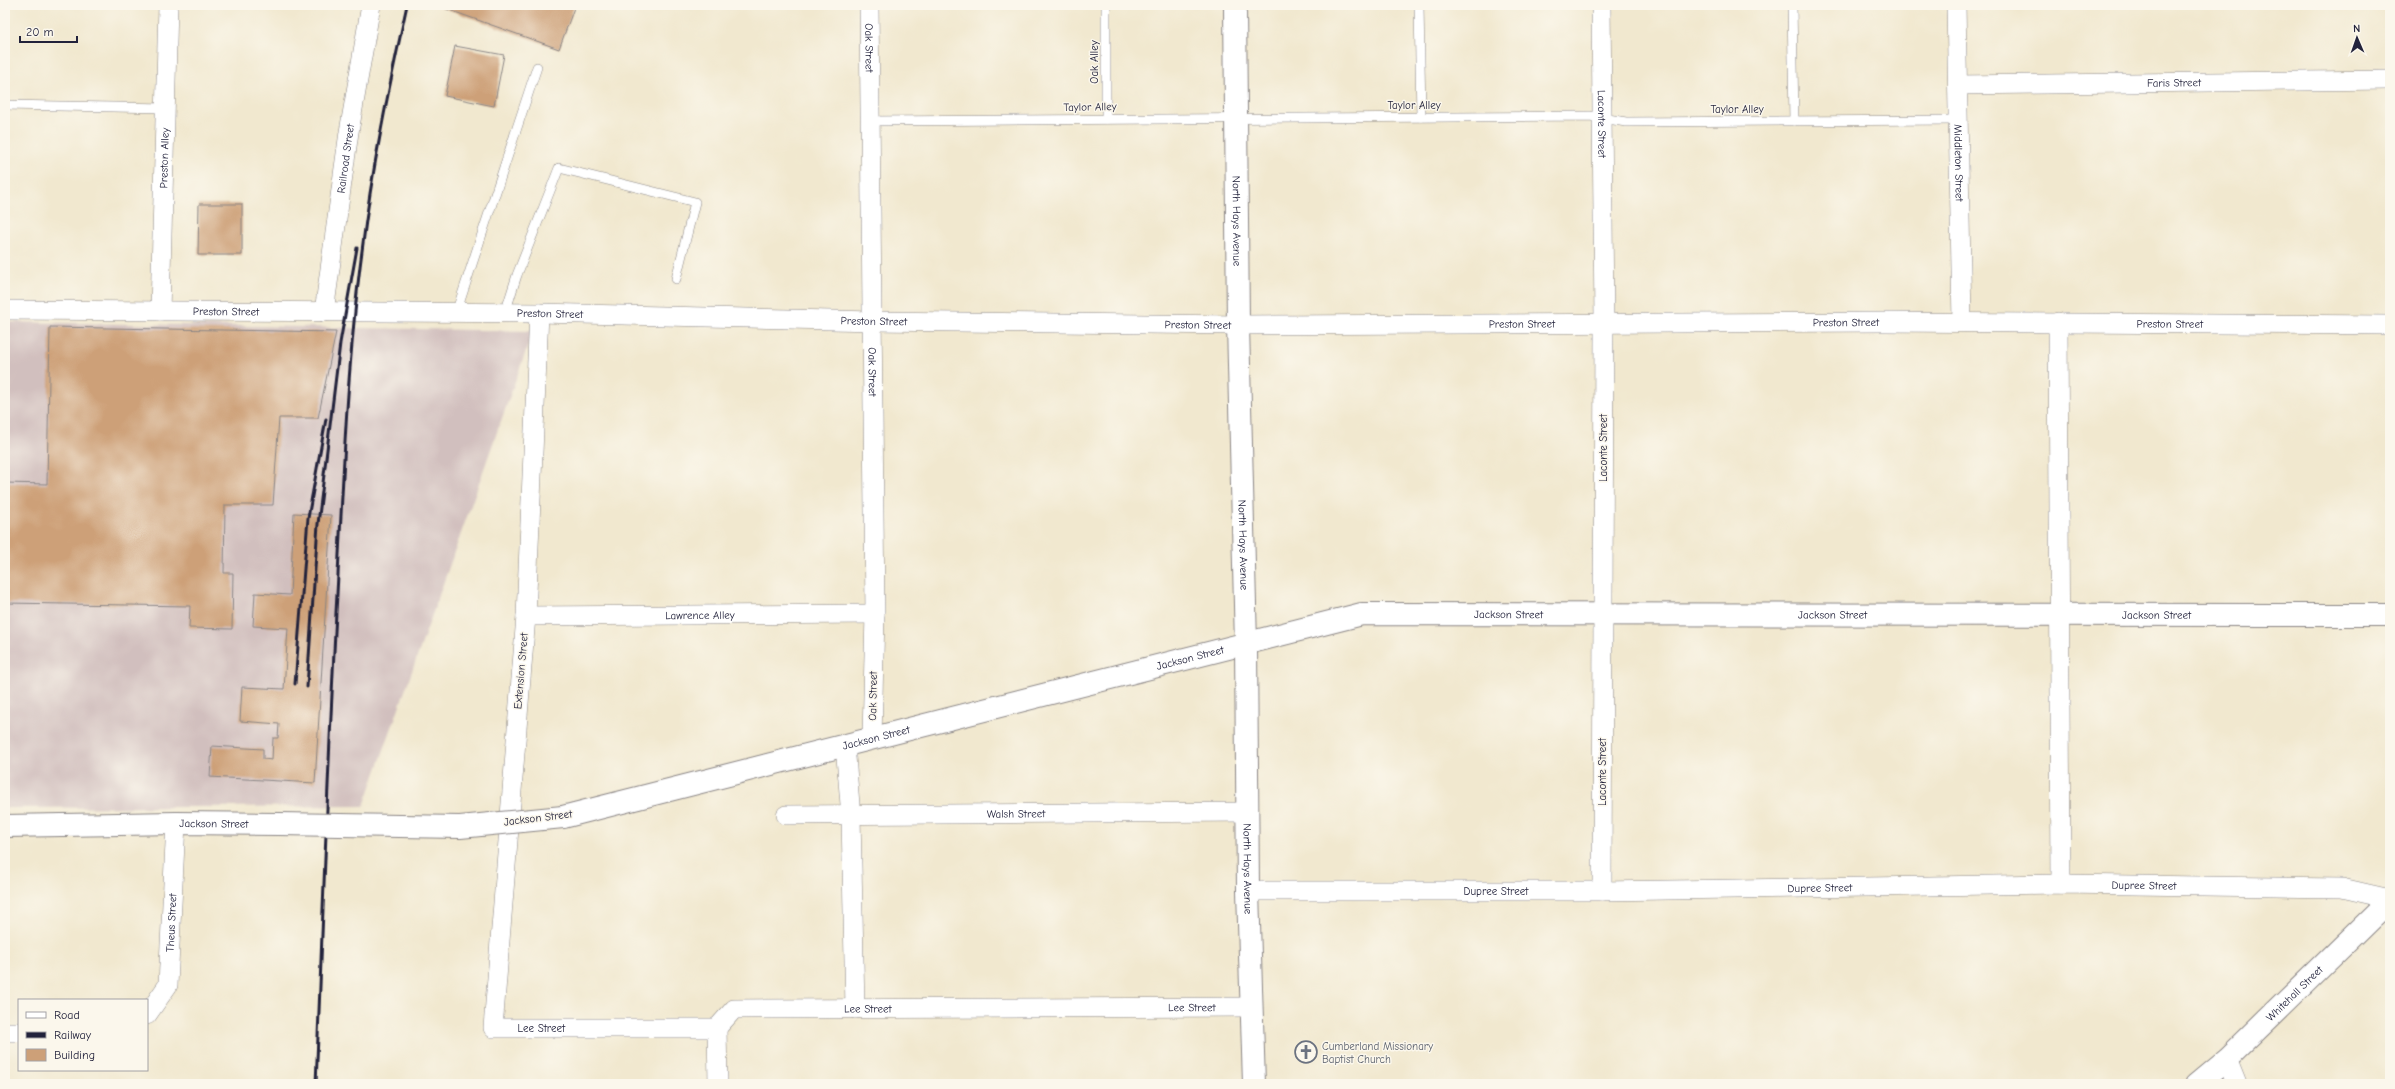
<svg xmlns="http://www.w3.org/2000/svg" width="2395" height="1089" viewBox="0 0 2395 1089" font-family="'Comic Neue',sans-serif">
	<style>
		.industrial { fill: #d1bfbe }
		.building { fill: #cda078 }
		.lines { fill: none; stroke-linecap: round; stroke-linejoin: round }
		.service-casing { stroke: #8a8585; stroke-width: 10 }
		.minor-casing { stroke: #8a8585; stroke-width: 20 }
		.tertiary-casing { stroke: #8a8585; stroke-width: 24 }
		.service { stroke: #fff; stroke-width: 9 }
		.minor { stroke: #fff; stroke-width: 19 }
		.tertiary { stroke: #fff; stroke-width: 22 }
		.rail { stroke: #22223b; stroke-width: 3 }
		.tertiary-bridge-casing { stroke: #8a8585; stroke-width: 24; stroke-linecap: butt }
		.tertiary-bridge { stroke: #fff; stroke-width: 22 }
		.labels { text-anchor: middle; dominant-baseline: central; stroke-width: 3; stroke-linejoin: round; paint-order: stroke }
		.street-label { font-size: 11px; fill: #22223b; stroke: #fbf7ec }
		.worship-label { font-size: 11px; fill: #5b616d; stroke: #fbf7ec; text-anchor: start }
	</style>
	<rect width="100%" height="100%" fill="#fbf7ec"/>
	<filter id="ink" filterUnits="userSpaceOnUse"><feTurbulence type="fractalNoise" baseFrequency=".025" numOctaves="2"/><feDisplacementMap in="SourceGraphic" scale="8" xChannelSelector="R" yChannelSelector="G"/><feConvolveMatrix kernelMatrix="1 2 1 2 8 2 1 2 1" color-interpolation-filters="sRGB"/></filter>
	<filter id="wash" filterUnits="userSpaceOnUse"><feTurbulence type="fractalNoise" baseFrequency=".012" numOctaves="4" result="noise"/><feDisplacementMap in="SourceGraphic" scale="16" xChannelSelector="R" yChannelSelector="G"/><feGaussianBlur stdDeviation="0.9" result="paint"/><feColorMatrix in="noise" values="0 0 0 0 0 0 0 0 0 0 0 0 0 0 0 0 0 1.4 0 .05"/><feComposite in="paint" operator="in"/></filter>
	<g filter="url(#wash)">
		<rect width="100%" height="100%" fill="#f1e8cf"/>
		<path class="industrial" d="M5,322L533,331L364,806L5,808Z"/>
		<g id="blocks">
			<g class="building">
				<path d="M441,5H575L559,49L441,7Z"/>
				<path d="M455,46L504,55L494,106L445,96Z"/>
				<path d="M199,204H242V255H198Z"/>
				<path d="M50,327L336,332L318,418H279L273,505H225L224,573H233L232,629L189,628L190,606L5,603V483L47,484Z"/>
				<path d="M294,513L331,515L315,783L210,777L212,746L263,749V759L272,760L273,738H278L279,724L240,721L242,687L284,689L288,628L253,626L255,593L290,595Z"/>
			</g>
		</g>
	</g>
	<g filter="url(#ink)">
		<use href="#blocks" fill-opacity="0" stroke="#8a8585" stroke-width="1"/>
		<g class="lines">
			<g class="service-casing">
				<g id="service">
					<path d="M1106,5V119"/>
					<path d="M1419,5L1421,117"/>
					<path d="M1792,5L1794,121"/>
					<path d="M5,105L167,108"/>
					<path d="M869,121L1590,116L1626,122L1959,120"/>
					<path d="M456,313L537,67"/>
					<path d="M505,313L517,275L559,168L695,202L676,279"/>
				</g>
			</g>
			<g class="minor-casing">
				<g id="minor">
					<path id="s1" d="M869,5L875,614L872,738"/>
					<path id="s2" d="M1601,5L1604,322L1602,891"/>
					<path id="s3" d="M1956,5L1962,322"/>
					<path id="s4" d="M1958,85L2390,80"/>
					<path id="s5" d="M5,310L539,313L874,321L1238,325L1884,322L2390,325"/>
					<path id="s6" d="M160,311L168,5"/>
					<path id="s7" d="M324,312L349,132L371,5"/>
					<path id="s8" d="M539,313L526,616L493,1028H717L734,1009L1252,1007"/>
					<path d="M2058,322L2061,884"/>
					<path id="s9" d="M526,616L875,614"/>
					<path d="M845,745L851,816L855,1009"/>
					<path id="s10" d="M786,815L1247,812"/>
					<path id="s11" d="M1248,891H1602L2061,884L2342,888L2390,899"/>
					<path id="s12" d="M147,1015L168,985L176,823"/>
					<path d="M717,1028L718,1084"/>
					<path d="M5,1032H19"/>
					<path d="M2227,1059L2237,1084"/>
				</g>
			</g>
			<g class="tertiary-casing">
				<g id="tertiary">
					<path id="s13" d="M1235,5L1238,325L1246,645L1248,891L1254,1084"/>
					<path id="s14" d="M563,817L1362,614L2390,615"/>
					<path id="s15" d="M5,826L176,823L279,824"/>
					<path id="s16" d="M2197,1084L2227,1059L2390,900"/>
				</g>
			</g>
			<use href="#service" class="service"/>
			<use href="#minor" class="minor"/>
			<use href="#tertiary" class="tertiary"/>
			<g class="rail">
				<path d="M295,684L308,518L326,419"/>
				<path d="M307,687L318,524L340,343L357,248"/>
				<path d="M316,1084C323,921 328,757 337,594C343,480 347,365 362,251C372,168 389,87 407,5"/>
			</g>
			<g class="tertiary-bridge-casing">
				<path id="tertiary-bridge" d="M279,824L460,827L563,817"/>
			</g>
			<use href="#tertiary-bridge" class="tertiary-bridge"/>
		</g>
	</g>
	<defs>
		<g id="church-ring" transform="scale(1.15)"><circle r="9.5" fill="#fbf7ec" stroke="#6b7280" stroke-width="1.5"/><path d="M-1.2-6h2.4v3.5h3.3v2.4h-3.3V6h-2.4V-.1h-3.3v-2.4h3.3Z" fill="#6b7280"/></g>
	</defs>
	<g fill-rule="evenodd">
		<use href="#church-ring" x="1306" y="1052"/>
	</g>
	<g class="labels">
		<g class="street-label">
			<text stroke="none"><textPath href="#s1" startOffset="43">Oak Street</textPath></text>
			<text transform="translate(1094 62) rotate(-90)">Oak Alley</text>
			<text stroke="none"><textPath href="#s4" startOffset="216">Faris Street</textPath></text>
			<text x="1414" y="105">Taylor Alley</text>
			<text transform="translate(1090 107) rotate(-1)">Taylor Alley</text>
			<text x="1737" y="109">Taylor Alley</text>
			<text stroke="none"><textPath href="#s2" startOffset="119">Laconte Street</textPath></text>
			<text stroke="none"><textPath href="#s6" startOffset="153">Preston Alley</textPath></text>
			<text stroke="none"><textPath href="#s7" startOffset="155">Railroad Street</textPath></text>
			<text stroke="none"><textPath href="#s3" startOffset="158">Middleton Street</textPath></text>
			<text stroke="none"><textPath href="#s13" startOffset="216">North Hays Avenue</textPath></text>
			<text stroke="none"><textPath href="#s5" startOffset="221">Preston Street</textPath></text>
			<text stroke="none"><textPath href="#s5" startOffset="545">Preston Street</textPath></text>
			<text stroke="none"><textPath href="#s5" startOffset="869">Preston Street</textPath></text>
			<text stroke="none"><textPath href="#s5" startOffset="1841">Preston Street</textPath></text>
			<text stroke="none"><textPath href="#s5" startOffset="1517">Preston Street</textPath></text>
			<text stroke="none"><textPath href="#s5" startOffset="2165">Preston Street</textPath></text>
			<text stroke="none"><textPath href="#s5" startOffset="1193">Preston Street</textPath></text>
			<text stroke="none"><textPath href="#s1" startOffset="367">Oak Street</textPath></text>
			<text transform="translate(1603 448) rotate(-90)">Laconte Street</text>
			<text stroke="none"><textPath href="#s13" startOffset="540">North Hays Avenue</textPath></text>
			<text stroke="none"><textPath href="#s14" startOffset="971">Jackson Street</textPath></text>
			<text stroke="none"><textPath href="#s14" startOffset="1295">Jackson Street</textPath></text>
			<text stroke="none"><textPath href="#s9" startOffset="174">Lawrence Alley</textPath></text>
			<text stroke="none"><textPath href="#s14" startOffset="1619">Jackson Street</textPath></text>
			<text stroke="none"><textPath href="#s14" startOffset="647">Jackson Street</textPath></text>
			<text transform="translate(521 671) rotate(-85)">Extension Street</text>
			<text transform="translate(873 696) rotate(-89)">Oak Street</text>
			<text stroke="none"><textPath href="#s14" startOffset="323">Jackson Street</textPath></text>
			<text transform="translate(1602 772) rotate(-90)">Laconte Street</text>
			<text stroke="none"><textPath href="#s10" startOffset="230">Walsh Street</textPath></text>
			<text transform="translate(538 818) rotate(-7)">Jackson Street</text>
			<text stroke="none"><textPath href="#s15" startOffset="209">Jackson Street</textPath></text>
			<text stroke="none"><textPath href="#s13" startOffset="864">North Hays Avenue</textPath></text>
			<text stroke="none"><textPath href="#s11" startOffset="896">Dupree Street</textPath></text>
			<text stroke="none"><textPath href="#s11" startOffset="572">Dupree Street</textPath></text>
			<text stroke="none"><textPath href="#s11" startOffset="248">Dupree Street</textPath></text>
			<text stroke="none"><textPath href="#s12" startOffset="99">Theus Street</textPath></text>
			<text stroke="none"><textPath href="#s16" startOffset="133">Whitehall Street</textPath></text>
			<text stroke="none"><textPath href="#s8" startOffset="1424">Lee Street</textPath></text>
			<text stroke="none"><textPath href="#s8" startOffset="1100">Lee Street</textPath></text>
			<text stroke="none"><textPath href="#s8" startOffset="765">Lee Street</textPath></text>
		</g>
		<g class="worship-label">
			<text x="1322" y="1046">Cumberland Missionary<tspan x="1322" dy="13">Baptist Church</tspan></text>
		</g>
	</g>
	<rect width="2395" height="1089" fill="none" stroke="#fbf7ec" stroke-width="20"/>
	<rect x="18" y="999" width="130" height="72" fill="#fbf7ec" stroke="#a4a2a5"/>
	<rect x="26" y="1012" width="20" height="6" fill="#ffffff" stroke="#a4a2a5"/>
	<text x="54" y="1019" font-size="12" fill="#22223b">Road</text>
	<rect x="26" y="1032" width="20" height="6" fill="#22223b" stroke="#a4a2a5"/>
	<text x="54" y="1039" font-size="12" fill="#22223b">Railway</text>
	<rect x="26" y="1049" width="20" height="12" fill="#cda078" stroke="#a4a2a5"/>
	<text x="54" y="1059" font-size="12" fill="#22223b">Building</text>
	<g transform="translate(2357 38) rotate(358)" stroke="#fbf7ec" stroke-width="3" paint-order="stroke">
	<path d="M0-3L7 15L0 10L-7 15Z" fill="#22223b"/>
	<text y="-6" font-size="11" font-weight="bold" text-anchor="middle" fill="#22223b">N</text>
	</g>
	<path d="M20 36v6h57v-6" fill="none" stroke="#22223b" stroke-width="2"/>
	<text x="26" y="36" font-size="12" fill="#22223b" stroke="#fbf7ec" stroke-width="3" paint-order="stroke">20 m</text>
</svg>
